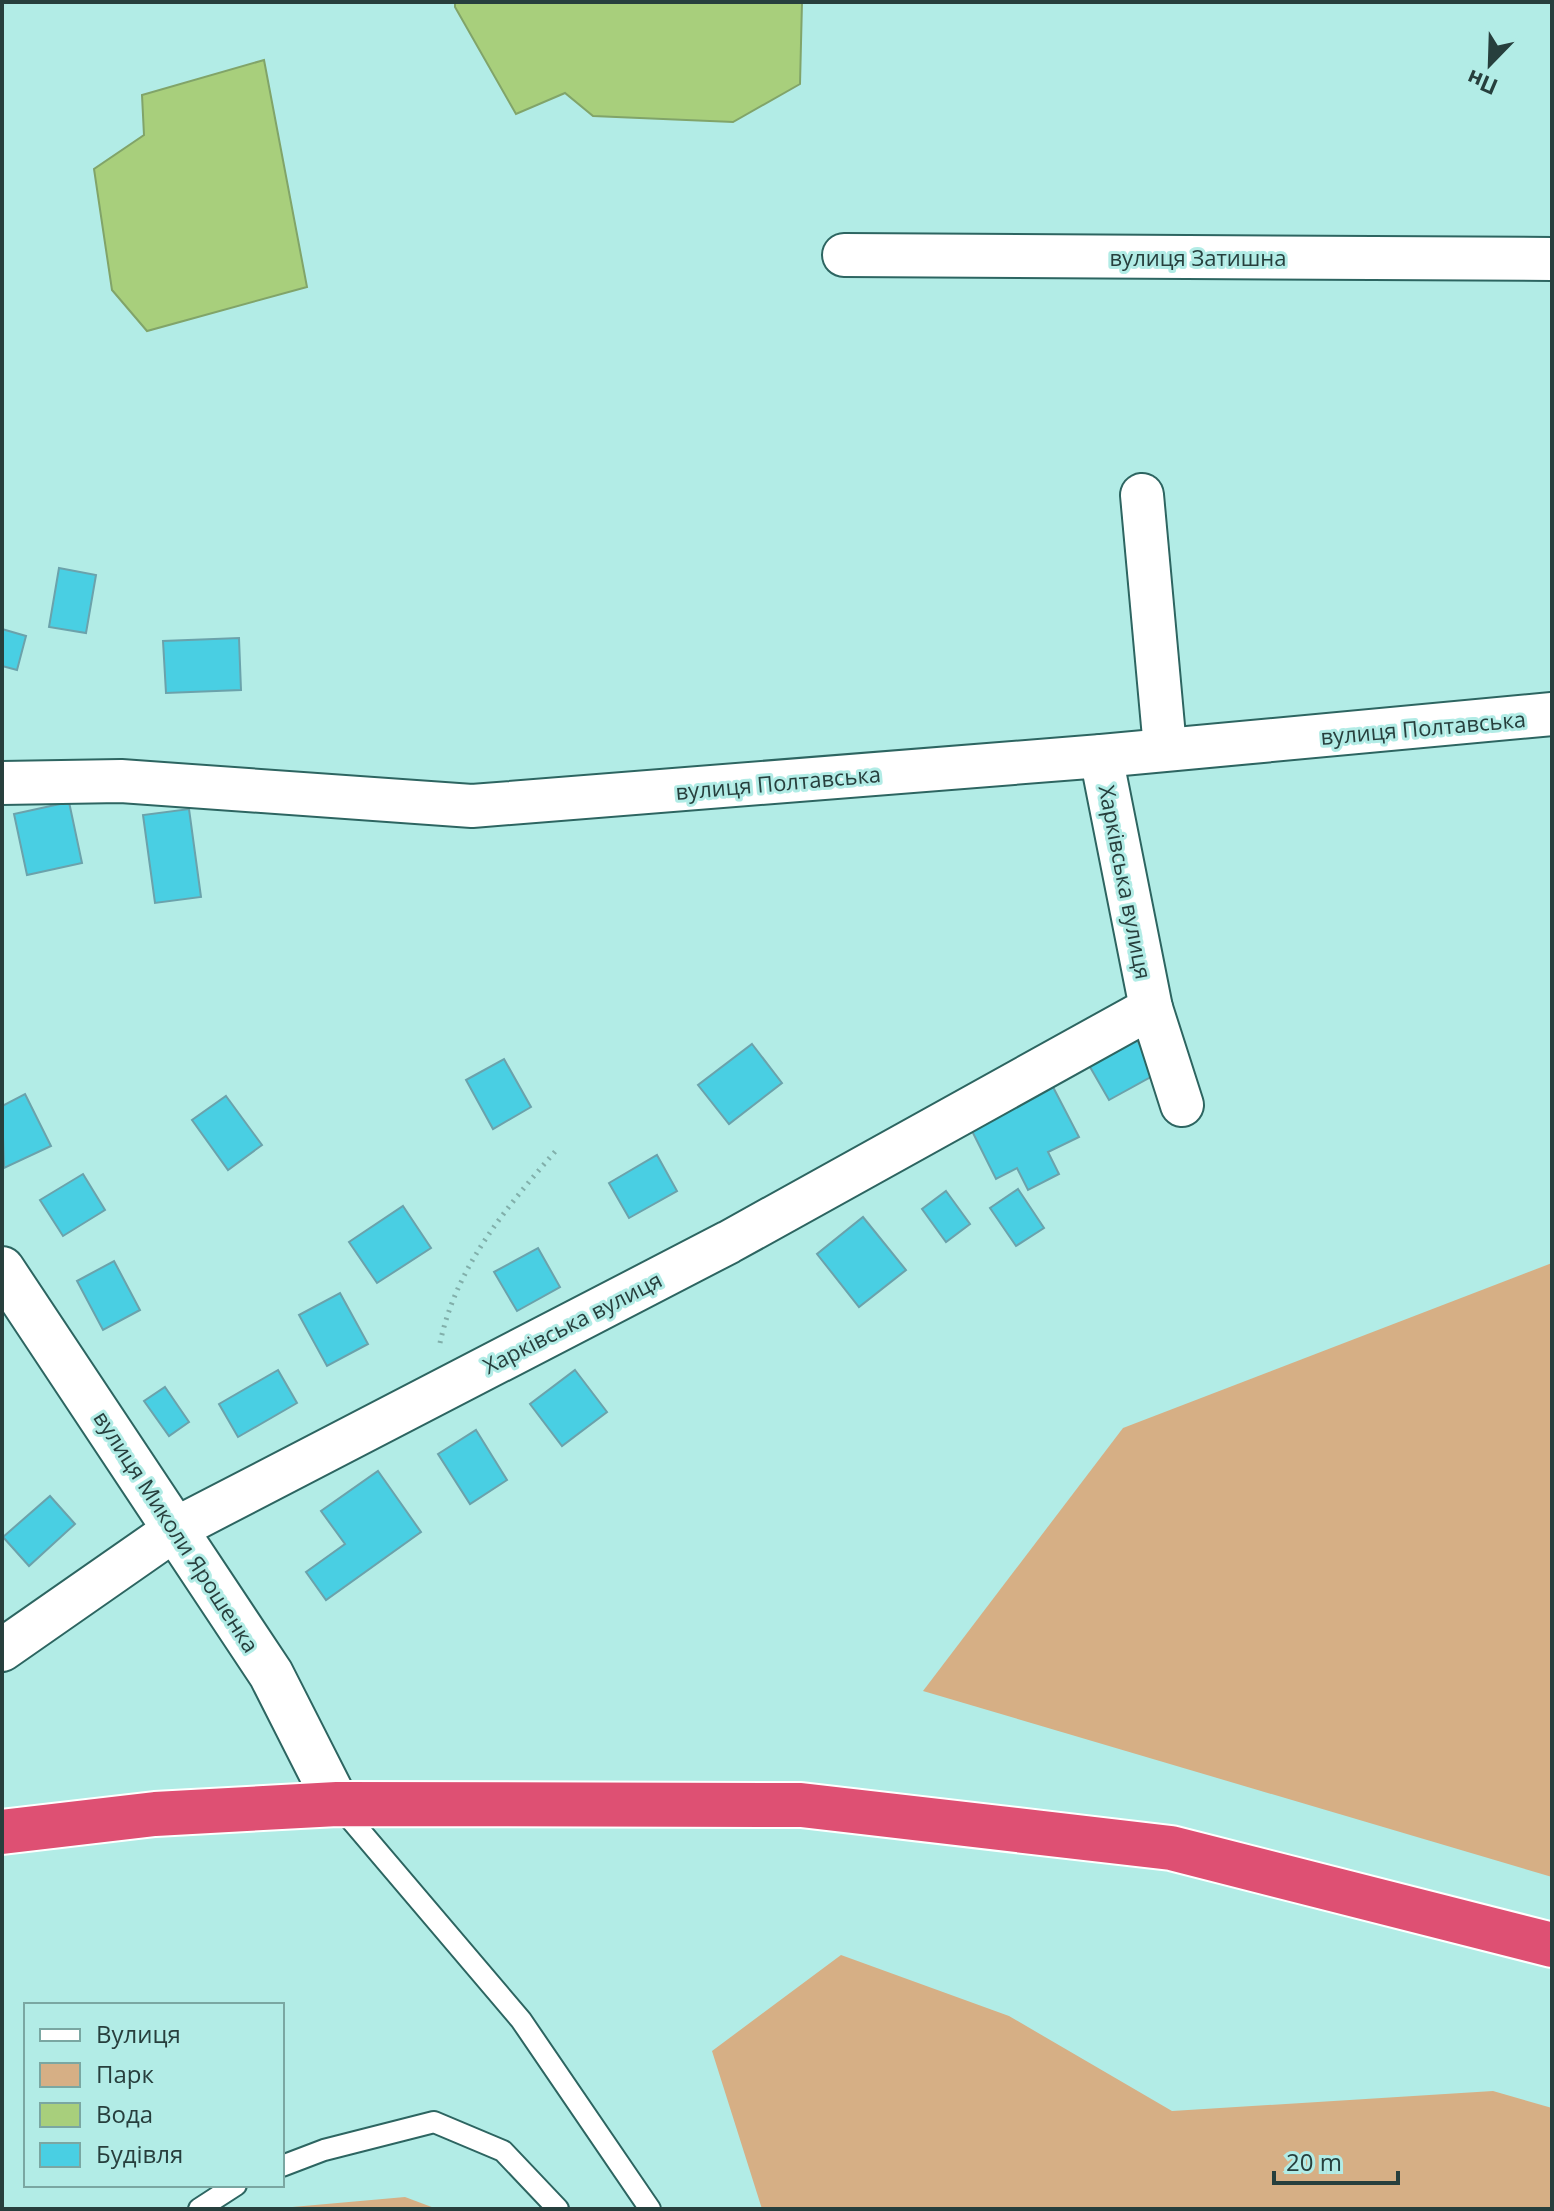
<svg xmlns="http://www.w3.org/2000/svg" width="1554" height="2211" viewBox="0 0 1554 2211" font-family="'Open Sans',sans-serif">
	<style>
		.green { fill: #d6af85 }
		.water { fill: #a8cf7c; stroke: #81a469; stroke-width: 2 }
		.building { fill: #49cfe3; stroke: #6ba2ab; stroke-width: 2 }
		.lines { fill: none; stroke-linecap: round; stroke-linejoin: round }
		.lane-casing { stroke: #2d6561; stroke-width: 24 }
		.street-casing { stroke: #2d6561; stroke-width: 46 }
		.secondary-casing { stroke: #2d6561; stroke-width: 48 }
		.highway-casing { stroke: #fff; stroke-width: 48 }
		.path { stroke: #81afaa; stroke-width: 5; stroke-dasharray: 2 6; stroke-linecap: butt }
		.lane { stroke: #fff; stroke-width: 20 }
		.street { stroke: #fff; stroke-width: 42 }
		.secondary { stroke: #fff; stroke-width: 44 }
		.highway { stroke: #de5073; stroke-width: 44 }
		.labels { text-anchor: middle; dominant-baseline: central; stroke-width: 6; stroke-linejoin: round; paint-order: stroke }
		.street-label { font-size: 22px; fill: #273f3d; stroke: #b2ece6 }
	</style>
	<rect width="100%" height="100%" fill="#b2ece6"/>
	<g class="green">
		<path d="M1552,1263V1877L923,1691L1123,1428Z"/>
		<path d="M841,1955L1009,2016L1172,2111L1493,2091L1552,2108V2209H762L712,2051Z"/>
		<path d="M405,2197L437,2209H270Z"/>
	</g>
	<g class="water">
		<path d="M455,2H802L800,84L733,122L593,116L565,93L516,114L455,7Z"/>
		<path d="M264,60L307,287L147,331L112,290L94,169L144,135L142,95Z"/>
	</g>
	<g class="building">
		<path d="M59,568L96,575L86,633L49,627Z"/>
		<path d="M2,629L26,636L17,670L2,666Z"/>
		<path d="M239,638L241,690L166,693L163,641Z"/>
		<path d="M69,802L82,863L27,875L14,814Z"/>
		<path d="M189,809L201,897L155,903L143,815Z"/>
		<path d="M1133,1033L1156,1074L1109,1100L1086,1060Z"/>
		<path d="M752,1044L782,1083L729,1124L698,1085Z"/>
		<path d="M504,1059L531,1107L493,1129L466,1080Z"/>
		<path d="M1052,1085L1079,1137L1048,1152L1059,1174L1028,1190L1017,1168L996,1179L970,1127Z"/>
		<path d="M25,1094L51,1146L4,1168L2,1106Z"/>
		<path d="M226,1096L262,1145L228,1170L192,1120Z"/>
		<path d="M657,1155L677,1191L629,1218L609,1183Z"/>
		<path d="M83,1174L105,1210L63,1236L40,1200Z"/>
		<path d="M1018,1189L1044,1228L1016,1246L990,1208Z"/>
		<path d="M946,1191L970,1224L946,1242L922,1209Z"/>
		<path d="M403,1206L431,1248L377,1283L349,1242Z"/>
		<path d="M863,1217L906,1270L859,1307L817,1254Z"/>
		<path d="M538,1248L560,1287L517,1311L494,1272Z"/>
		<path d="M114,1261L140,1310L103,1330L77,1281Z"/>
		<path d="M340,1293L368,1344L327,1366L299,1315Z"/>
		<path d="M278,1370L297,1403L238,1437L219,1404Z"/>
		<path d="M575,1370L607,1412L562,1446L530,1404Z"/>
		<path d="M165,1387L189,1422L169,1436L144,1401Z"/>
		<path d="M476,1430L507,1480L470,1504L438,1454Z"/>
		<path d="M378,1471L421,1532L326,1600L306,1572L345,1544L321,1511Z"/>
		<path d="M50,1496L75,1524L29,1566L3,1537Z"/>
	</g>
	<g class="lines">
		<g class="lane-casing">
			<g id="lane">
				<path d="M340,1807L521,2020L650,2209"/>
				<path d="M282,2166L324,2150L434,2122L503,2151L558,2209"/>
				<path d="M199,2209L236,2185"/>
			</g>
		</g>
		<g class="street-casing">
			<g id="street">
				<path d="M844,255L1552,259"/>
				<path d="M1142,495L1165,748"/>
				<path d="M2,783L121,781L472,806L1101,756L1552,714"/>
				<path d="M1151,1008L1182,1105"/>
				<path d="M2,1650L177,1528L729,1242L1151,1008L1101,756"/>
			</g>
		</g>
		<g class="secondary-casing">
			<path id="secondary" d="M2,1269L271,1674L337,1804"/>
		</g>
		<g class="highway-casing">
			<path id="highway" d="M2,1832L155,1814L337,1804L801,1805L1171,1848L1552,1945"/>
		</g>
		<path class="path" d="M440,1343C457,1264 507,1207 559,1147"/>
		<use href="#lane" class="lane"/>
		<use href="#street" class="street"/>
		<use href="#secondary" class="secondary"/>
		<use href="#highway" class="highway"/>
	</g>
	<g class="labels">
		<g class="street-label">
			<text x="1198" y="257">вулиця Затишна</text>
			<text transform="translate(1423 727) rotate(-5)">вулиця Полтавська</text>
			<text transform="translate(778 782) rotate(-5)">вулиця Полтавська</text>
			<text transform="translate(1126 882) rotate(79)">Харківська вулиця</text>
			<text transform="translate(572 1322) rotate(-27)">Харківська вулиця</text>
			<text transform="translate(177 1531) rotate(57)">вулиця Миколи Ярошенка</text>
		</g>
	</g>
	<rect width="1554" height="2211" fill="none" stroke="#273f3d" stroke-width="8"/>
	<rect x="24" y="2003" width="260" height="184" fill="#b2ece6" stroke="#7aa7a2" stroke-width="2"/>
	<rect x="40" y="2029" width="40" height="12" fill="#ffffff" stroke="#7aa7a2" stroke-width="2"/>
	<text x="96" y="2043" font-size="24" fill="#273f3d">Вулиця</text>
	<rect x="40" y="2063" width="40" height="24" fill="#d6af85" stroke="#7aa7a2" stroke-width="2"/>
	<text x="96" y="2083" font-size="24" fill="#273f3d">Парк</text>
	<rect x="40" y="2103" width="40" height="24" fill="#a8cf7c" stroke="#7aa7a2" stroke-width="2"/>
	<text x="96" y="2123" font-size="24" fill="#273f3d">Вода</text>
	<rect x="40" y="2143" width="40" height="24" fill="#49cfe3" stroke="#7aa7a2" stroke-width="2"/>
	<text x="96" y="2163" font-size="24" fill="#273f3d">Будівля</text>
	<g transform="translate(1490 64) rotate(203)" stroke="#b2ece6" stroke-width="6" paint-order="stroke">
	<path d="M0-6L14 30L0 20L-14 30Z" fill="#273f3d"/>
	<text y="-12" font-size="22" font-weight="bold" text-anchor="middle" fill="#273f3d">Пн</text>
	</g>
	<path d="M1274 2171v12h124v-12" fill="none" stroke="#273f3d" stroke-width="4"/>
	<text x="1286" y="2171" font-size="24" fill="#273f3d" stroke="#b2ece6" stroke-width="6" paint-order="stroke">20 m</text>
</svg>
